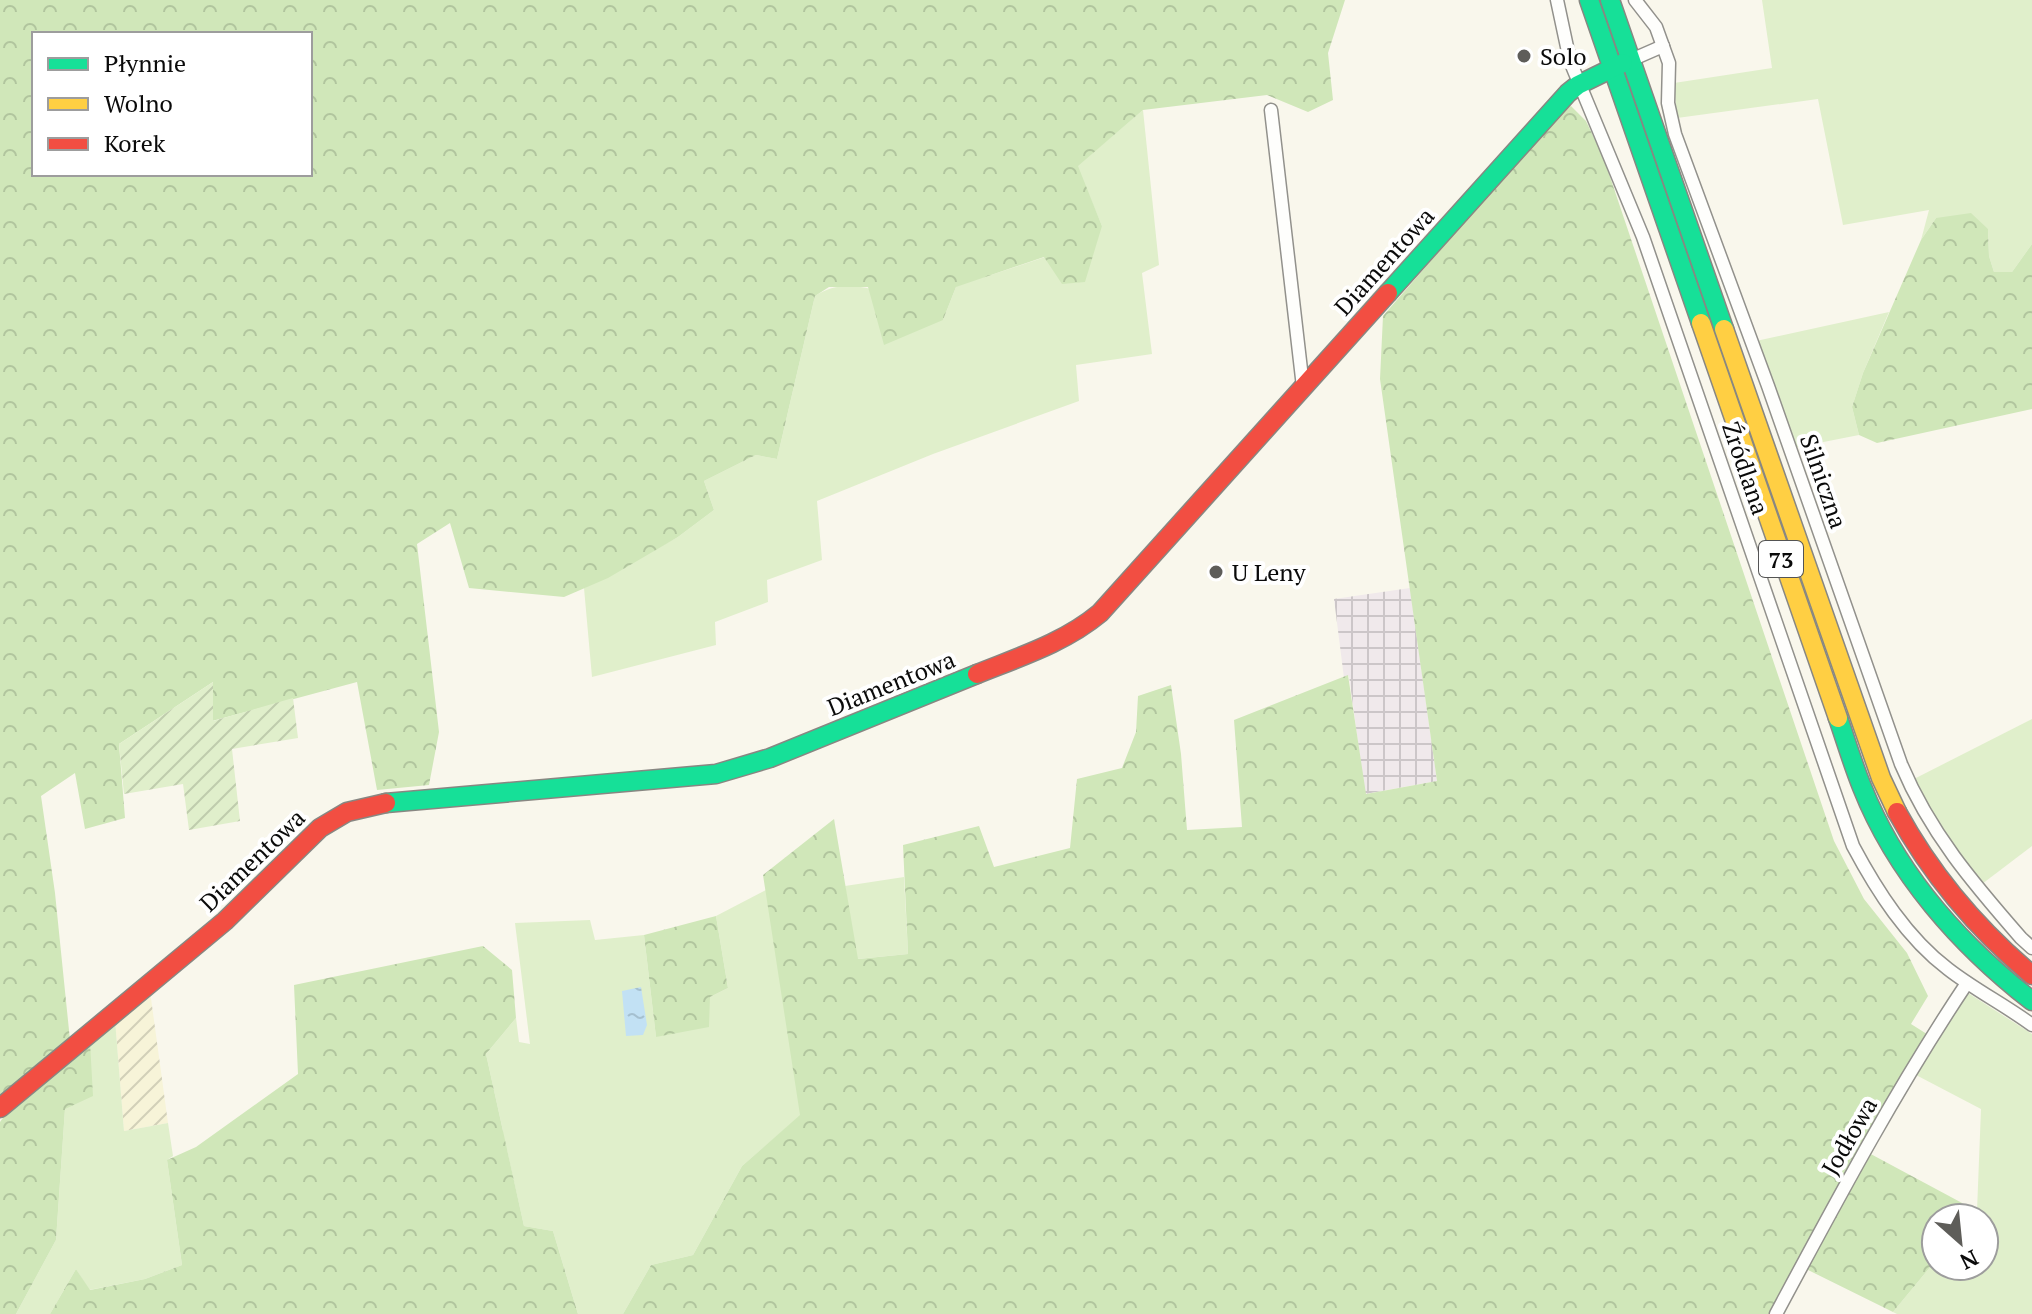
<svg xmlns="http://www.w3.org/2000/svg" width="2032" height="1314" viewBox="0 0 2032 1314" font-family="'PT Serif',serif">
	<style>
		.industrial { fill: url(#industrial-grid) }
		.farmland { fill: url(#farmland-furrows) }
		.grass { fill: #e0efcb }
		.forest { fill: url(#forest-crowns); fill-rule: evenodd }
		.garden { fill: url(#garden-furrows) }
		.water { fill: url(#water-ripples) }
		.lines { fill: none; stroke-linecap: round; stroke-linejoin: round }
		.street-casing { stroke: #92918c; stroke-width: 15 }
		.fast-casing { stroke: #888782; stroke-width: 21 }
		.slow-casing { stroke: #888782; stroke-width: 21 }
		.jam-casing { stroke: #888782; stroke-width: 21 }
		.street { stroke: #fefefc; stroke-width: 12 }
		.fast { stroke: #16e098; stroke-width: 18 }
		.slow { stroke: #ffcf43; stroke-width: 18 }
		.jam { stroke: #f24e42; stroke-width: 18 }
		.poi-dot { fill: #5e5d59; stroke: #fff; stroke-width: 3 }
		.labels { text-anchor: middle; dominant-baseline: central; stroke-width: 8; stroke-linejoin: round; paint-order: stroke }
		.shield { fill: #fff; stroke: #545454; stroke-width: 2 }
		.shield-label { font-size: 22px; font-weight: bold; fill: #0a0a0a }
		.poi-label { font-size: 24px; fill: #0a0a0a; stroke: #fff; text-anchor: start }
		.street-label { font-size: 24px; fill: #0a0a0a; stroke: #fff }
	</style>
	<defs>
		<pattern id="industrial-grid" width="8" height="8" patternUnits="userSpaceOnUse" patternTransform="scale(2)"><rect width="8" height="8" fill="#f0e9eb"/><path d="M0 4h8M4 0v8" fill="none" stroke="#ccc6c8"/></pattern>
		<pattern id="farmland-furrows" width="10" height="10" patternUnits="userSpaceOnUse" patternTransform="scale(2)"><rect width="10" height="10" fill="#f7f4d8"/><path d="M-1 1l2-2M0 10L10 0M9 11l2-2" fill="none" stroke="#d2d0b8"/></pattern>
		<pattern id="forest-crowns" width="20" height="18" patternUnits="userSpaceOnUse" patternTransform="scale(2)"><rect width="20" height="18" fill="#d0e7b9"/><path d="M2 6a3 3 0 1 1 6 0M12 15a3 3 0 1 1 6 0" fill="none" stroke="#b1c59e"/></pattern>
		<pattern id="garden-furrows" width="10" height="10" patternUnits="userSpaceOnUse" patternTransform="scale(2)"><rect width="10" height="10" fill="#e0efcb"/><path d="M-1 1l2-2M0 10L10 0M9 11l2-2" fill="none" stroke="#bfccad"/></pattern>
		<pattern id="water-ripples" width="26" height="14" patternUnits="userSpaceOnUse" patternTransform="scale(2)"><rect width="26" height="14" fill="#c2e1f4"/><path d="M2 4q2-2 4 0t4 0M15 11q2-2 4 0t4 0" fill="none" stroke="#a5c0d0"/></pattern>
	</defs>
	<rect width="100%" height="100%" fill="#f9f7ec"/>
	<path class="industrial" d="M1410,588L1437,781L1365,794L1349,676L1344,678L1334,599Z"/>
	<path class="farmland" d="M150,991L168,1123L124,1131L115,1020Z"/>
	<g class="grass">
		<path d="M1110,0L991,275L1045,257L1102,226L1077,166L1143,110L1159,265L1142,273L1152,354L1076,365L1079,401L933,454L817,501L822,560L767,580L768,602L715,622L716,645L592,677L584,588L678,537L714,510L704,481L756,455L777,459L815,296C855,269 904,303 943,320L956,287Z"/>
		<path d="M1762,0H2032V244L2012,272H1994L1989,256L1988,229L1936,218L1921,240L1929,210L1843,225L1818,99L1677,118L1674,83L1772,68Z"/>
		<path d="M1889,312L1863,373L1852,407L1859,435L1793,448L1756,341Z"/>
		<path d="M2032,719V846L1982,884L1920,798L1912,780Z"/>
		<path d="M904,877L908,954L857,959L845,886Z"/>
		<path d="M766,890L801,1115L742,1166L693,1255L651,1265L623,1314H578L553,1231L524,1226L507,1150L407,1314L503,1131L486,1054L516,1018L519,1042L530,1044L515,923L590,920L595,940L644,935L656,1037L710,997L728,988L716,916Z"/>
		<path d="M1968,993L2032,1034V1314H1897L1893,1312L1936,1260V1266H1984V1218H1971L1977,1211L1981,1109L1916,1075Z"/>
		<path d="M115,1020L124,1131L168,1123L173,1156L167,1160L182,1265L145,1279L89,1290L76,1269L50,1314H16L56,1240L65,1109L90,1042Z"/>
	</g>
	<g class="forest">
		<path d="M0,0H1345L1328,53L1333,100L1308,112L1267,95L1143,110L1078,166L1102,226L1085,282L1062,284L1044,257L956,287L943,320L884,345L868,287H829L815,296L777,459L756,455L704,481L714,510L678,537L608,578L564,597L469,588L450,523L417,544L439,732L429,785L377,790L357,682L212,721L213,682L119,744L125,818L85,829L75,773L41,796L55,893L70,1040L0,1097ZM34,34H310V174H34Z"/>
		<path d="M1571,106L1586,121L1604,159L1834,841L1864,899L1907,953L1928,996L1911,1024L1930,1036L1867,1152L1977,1211L1971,1218H1936V1260L1893,1312L1804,1268L1778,1314H623L651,1265L693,1255L742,1166L800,1115L763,875L834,819L858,959L908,954L903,845L979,826L994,867L1070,848L1077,779L1122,768L1136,732L1138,696L1171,685L1181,754L1187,830L1242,827L1234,720L1348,675L1366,794L1437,781L1380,379L1383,316L1560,112Z"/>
		<path d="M1971,213L1988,229L1989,256L1994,272H2012L2032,244V409L1877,443L1859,435L1852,407L1863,373L1921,240L1936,218Z"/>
		<path d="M716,916L728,988L710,997L709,1027L656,1037L644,935Z"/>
		<path d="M483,946L512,970L516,1018L486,1054L524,1226L553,1231L578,1314H50L76,1269L90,1290L145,1279L182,1265L167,1160L196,1147L298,1074L294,985Z"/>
		<path d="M90,1042L93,1096L65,1109L56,1240L16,1314H0V1122L7,1112Z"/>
	</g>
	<path class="garden" d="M213,682V721L293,698L298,738L232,749L240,821L189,830L183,784L124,794L119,744Z"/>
	<path class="water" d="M641,987L647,1025L643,1035L626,1036L622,991Z"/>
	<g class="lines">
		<g class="street-casing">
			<g id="street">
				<path d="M1557,0L1570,61L1643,237L1853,846C1877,891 1907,938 1948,969C1975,990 2005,1005 2032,1025"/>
				<path d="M1635,0L1656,27L1669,63L1668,103L1675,134L1768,386L1901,764C1930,833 1973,883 2021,938L2032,948"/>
				<path d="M1631,60L1663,46"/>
				<path d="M1271,110L1303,387"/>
				<path d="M1776,1314C1836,1202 1896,1089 1967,983"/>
			</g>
		</g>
		<g class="fast-casing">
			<g id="fast">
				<path d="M1589,0L1701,323"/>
				<path d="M1610,0L1724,329"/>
				<path d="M1388,293L1568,93L1578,85L1623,63"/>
				<path d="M1838,718C1846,741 1853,765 1862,787C1896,873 1960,945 2032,1001"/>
				<path d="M386,803L716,774L770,758L977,674"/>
			</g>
		</g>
		<g class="slow-casing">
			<g id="slow">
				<path d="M1701,323L1838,718"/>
				<path d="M1724,329L1881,778L1897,812"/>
			</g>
		</g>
		<g class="jam-casing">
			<g id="jam">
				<path d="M977,674C1019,657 1064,643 1100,613L1388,293"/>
				<path d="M1897,812C1932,876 1976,928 2032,975"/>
				<path d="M0,1108L225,921L320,828L347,812L386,803"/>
			</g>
		</g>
		<use href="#street" class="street"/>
		<use href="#fast" class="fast"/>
		<use href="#slow" class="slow"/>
		<use href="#jam" class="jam"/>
	</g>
	<g class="poi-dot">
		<circle cx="1524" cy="56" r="8"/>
		<circle cx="1216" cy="572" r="8"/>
	</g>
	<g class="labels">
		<rect class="shield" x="1759" y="541" width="44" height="36" rx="6"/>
		<g class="shield-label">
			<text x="1781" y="559">73</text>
		</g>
		<g class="poi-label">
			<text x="1540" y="56">Solo</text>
			<text x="1232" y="572">U Leny</text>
		</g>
		<g class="street-label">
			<text transform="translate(1384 261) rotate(-48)">Diamentowa</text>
			<text transform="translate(1746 468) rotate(71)">Źródlana</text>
			<text transform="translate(1824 481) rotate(71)">Silniczna</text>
			<text transform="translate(891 683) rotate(-22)">Diamentowa</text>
			<text transform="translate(252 860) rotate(-44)">Diamentowa</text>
			<text transform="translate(1849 1136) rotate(-60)">Jodłowa</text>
		</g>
	</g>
	<rect x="32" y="32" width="280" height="144" fill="#ffffff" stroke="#9d9d9d" stroke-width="2"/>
	<rect x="48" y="58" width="40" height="12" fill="#16e098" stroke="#9d9d9d" stroke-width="2"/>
	<text x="104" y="72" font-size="24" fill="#0a0a0a">Płynnie</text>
	<rect x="48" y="98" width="40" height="12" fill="#ffcf43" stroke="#9d9d9d" stroke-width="2"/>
	<text x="104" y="112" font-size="24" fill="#0a0a0a">Wolno</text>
	<rect x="48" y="138" width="40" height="12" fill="#f24e42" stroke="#9d9d9d" stroke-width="2"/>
	<text x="104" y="152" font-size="24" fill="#0a0a0a">Korek</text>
	<g transform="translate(1960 1242) rotate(153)"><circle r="38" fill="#ffffff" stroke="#9d9d9d" stroke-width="2"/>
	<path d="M0-6L14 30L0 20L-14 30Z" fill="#5e5d59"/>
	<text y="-12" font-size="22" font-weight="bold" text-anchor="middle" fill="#0a0a0a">N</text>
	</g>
</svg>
